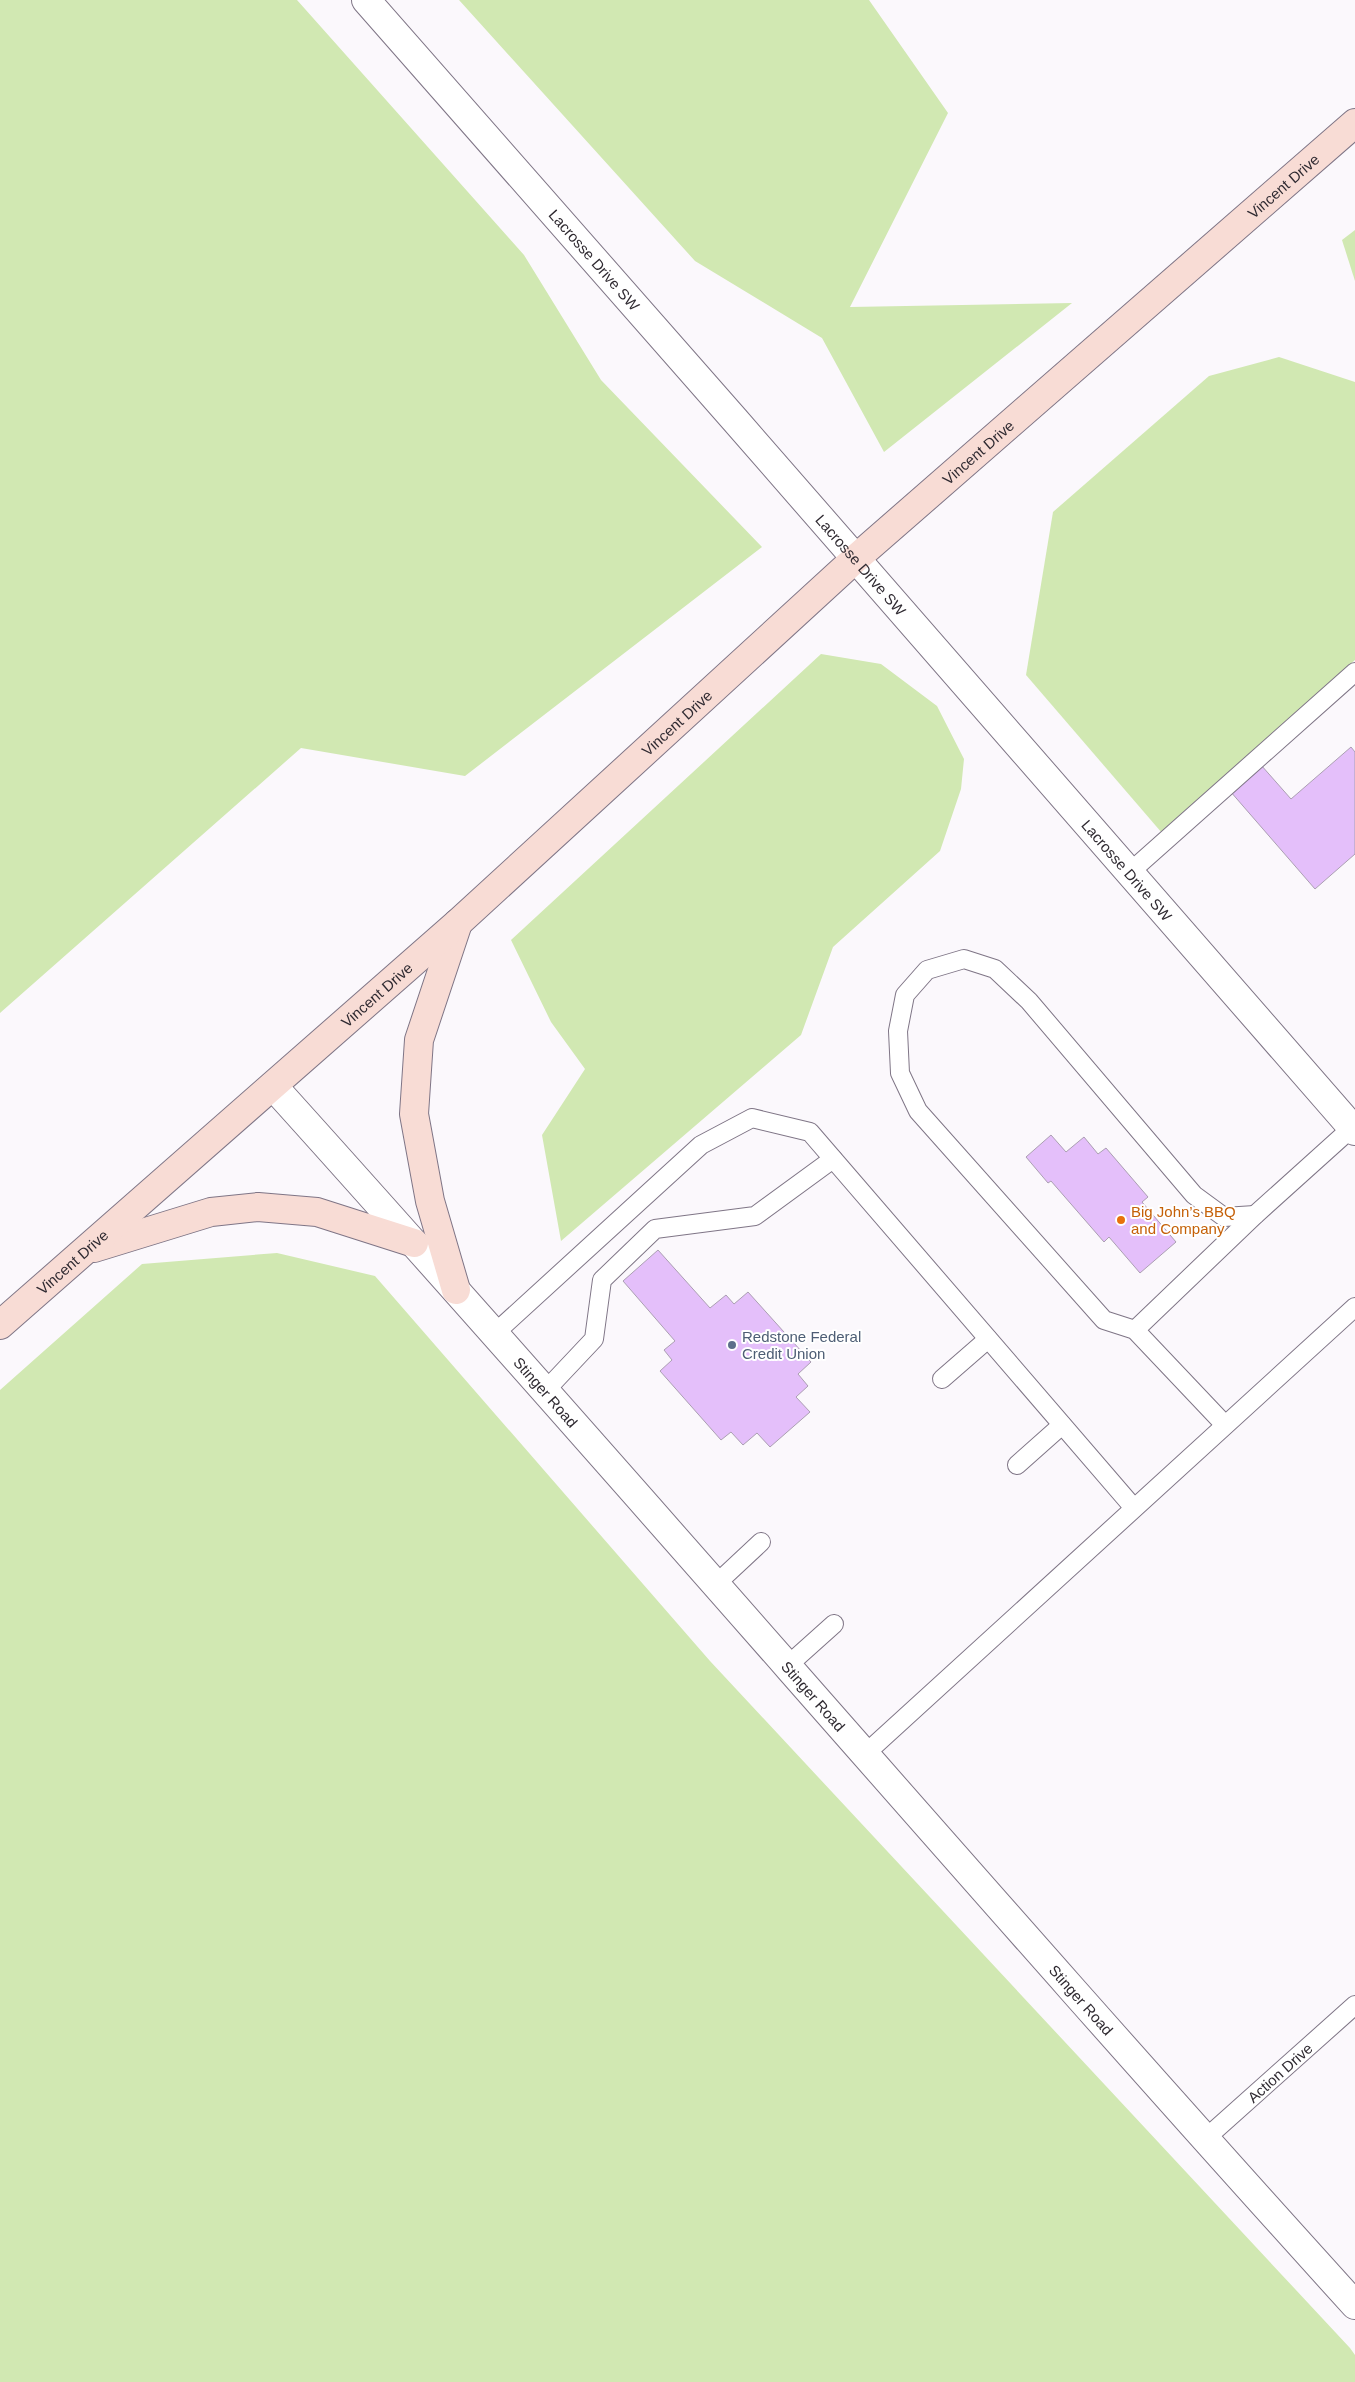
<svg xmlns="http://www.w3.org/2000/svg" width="1355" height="2382" viewBox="0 0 1355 2382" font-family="Helvetica,sans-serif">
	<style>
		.green { fill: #d1e8b2 }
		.building { fill: #e4bffa; stroke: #ab9fb2 }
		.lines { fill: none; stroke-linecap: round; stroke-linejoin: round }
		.lane-casing { stroke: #7f7586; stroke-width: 20 }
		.street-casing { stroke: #7f7586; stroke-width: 30 }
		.secondary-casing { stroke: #7f7586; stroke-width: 30 }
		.lane { stroke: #fff; stroke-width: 18 }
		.street { stroke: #fff; stroke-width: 28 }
		.secondary { stroke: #f8dcd5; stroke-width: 28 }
		.food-dot { fill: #e8710a; stroke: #fff; stroke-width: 2 }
		.service-dot { fill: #5c6f8a; stroke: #fff; stroke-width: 2 }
		.labels { text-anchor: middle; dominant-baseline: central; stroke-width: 4; stroke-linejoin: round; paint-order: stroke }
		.street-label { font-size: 15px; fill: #2f2a31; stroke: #fff }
		.food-label { font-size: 15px; fill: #c56008; stroke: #fff; text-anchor: start }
		.service-label { font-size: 15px; fill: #4e5e75; stroke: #fff; text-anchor: start }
	</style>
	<rect width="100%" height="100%" fill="#fbf8fc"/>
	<g class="green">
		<path d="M0,0H297L524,255L601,380L762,547L465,776L301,748L0,1013Z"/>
		<path d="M459,0H869L948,113L850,307L1072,303L884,452L822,338L695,261Z"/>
		<path d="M1355,230V281L1342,240Z"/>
		<path d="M1279,357L1355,382V660L1162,833L1026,675L1053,512L1209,376Z"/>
		<path d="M821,654L881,664L937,706L964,759L961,789L940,851L833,947L801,1035L561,1241L542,1135L585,1069L551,1022L511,940Z"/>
		<path d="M277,1253L375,1276L710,1661L1350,2348L1355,2355V2382H0V1390L142,1264Z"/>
	</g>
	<g class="building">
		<path d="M1351,747L1355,752V854L1315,889L1230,791L1261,765L1291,799Z"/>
		<path d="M1051,1135L1066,1152L1084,1137L1098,1154L1106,1148L1148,1197L1142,1202L1176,1242L1140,1273L1109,1237L1104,1242L1051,1181L1048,1183L1026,1157Z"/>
		<path d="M658,1250L710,1308L726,1295L734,1304L748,1292L811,1362L798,1374L808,1386L796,1397L810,1412L770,1447L757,1433L743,1445L731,1432L721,1440L660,1371L672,1360L664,1350L675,1341L623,1281Z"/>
	</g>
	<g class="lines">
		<g class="lane-casing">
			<g id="lane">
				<path d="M1129,873L1355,672"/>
				<path d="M1135,1330L1255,1215L1355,1125"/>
				<path d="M494,1334L701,1145L752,1118L810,1132L1134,1508"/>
				<path d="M942,1379L988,1339"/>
				<path d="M545,1391L594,1339L602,1280L655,1229L755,1216L833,1159"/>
				<path d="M1225,1425L1135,1330L1104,1320L918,1111L900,1073L898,1031L905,995L927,970L964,959L995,969L1029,1001L1194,1195L1224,1217L1255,1215"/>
				<path d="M1017,1465L1062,1425"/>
				<path d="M715,1585L761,1542"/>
				<path d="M786,1667L834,1624"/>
				<path d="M864,1755L1355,1307"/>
				<path id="s1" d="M1205,2139L1355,2005"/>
			</g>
		</g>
		<g class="street-casing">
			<g id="street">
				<path id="s2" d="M366,0C698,375 1025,754 1355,1131"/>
				<path id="s3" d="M273,1086C637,1489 990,1903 1355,2305"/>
			</g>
		</g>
		<g class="secondary-casing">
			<g id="secondary">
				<path d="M94,1248L211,1212L258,1207L317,1212L414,1243"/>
				<path d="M456,1290L430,1201L414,1114L419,1040L458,923"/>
				<path id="s4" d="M0,1325L459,922L854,560L1355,123"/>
			</g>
		</g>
		<use href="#lane" class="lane"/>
		<use href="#street" class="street"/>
		<use href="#secondary" class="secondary"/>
	</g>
	<circle class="food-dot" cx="1121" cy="1220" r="5"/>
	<circle class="service-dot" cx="732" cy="1345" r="5"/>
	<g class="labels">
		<g class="street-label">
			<text stroke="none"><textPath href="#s4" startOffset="1716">Vincent Drive</textPath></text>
			<text stroke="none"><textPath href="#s2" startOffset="346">Lacrosse Drive SW</textPath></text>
			<text stroke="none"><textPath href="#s4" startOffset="1311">Vincent Drive</textPath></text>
			<text stroke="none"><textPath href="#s2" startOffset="751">Lacrosse Drive SW</textPath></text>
			<text stroke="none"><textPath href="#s4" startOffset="906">Vincent Drive</textPath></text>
			<text stroke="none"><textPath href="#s2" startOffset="1156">Lacrosse Drive SW</textPath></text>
			<text stroke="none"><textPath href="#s4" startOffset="501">Vincent Drive</textPath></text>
			<text stroke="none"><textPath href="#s4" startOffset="96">Vincent Drive</textPath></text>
			<text stroke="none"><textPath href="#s3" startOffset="410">Stinger Road</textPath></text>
			<text stroke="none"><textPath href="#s3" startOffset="815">Stinger Road</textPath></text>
			<text stroke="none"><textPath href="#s3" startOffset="1220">Stinger Road</textPath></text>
			<text stroke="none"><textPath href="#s1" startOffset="100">Action Drive</textPath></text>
		</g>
		<g class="food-label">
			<text x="1131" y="1211">Big John’s BBQ<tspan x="1131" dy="17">and Company</tspan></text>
		</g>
		<g class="service-label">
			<text x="742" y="1336">Redstone Federal<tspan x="742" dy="17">Credit Union</tspan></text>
		</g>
	</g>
</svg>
